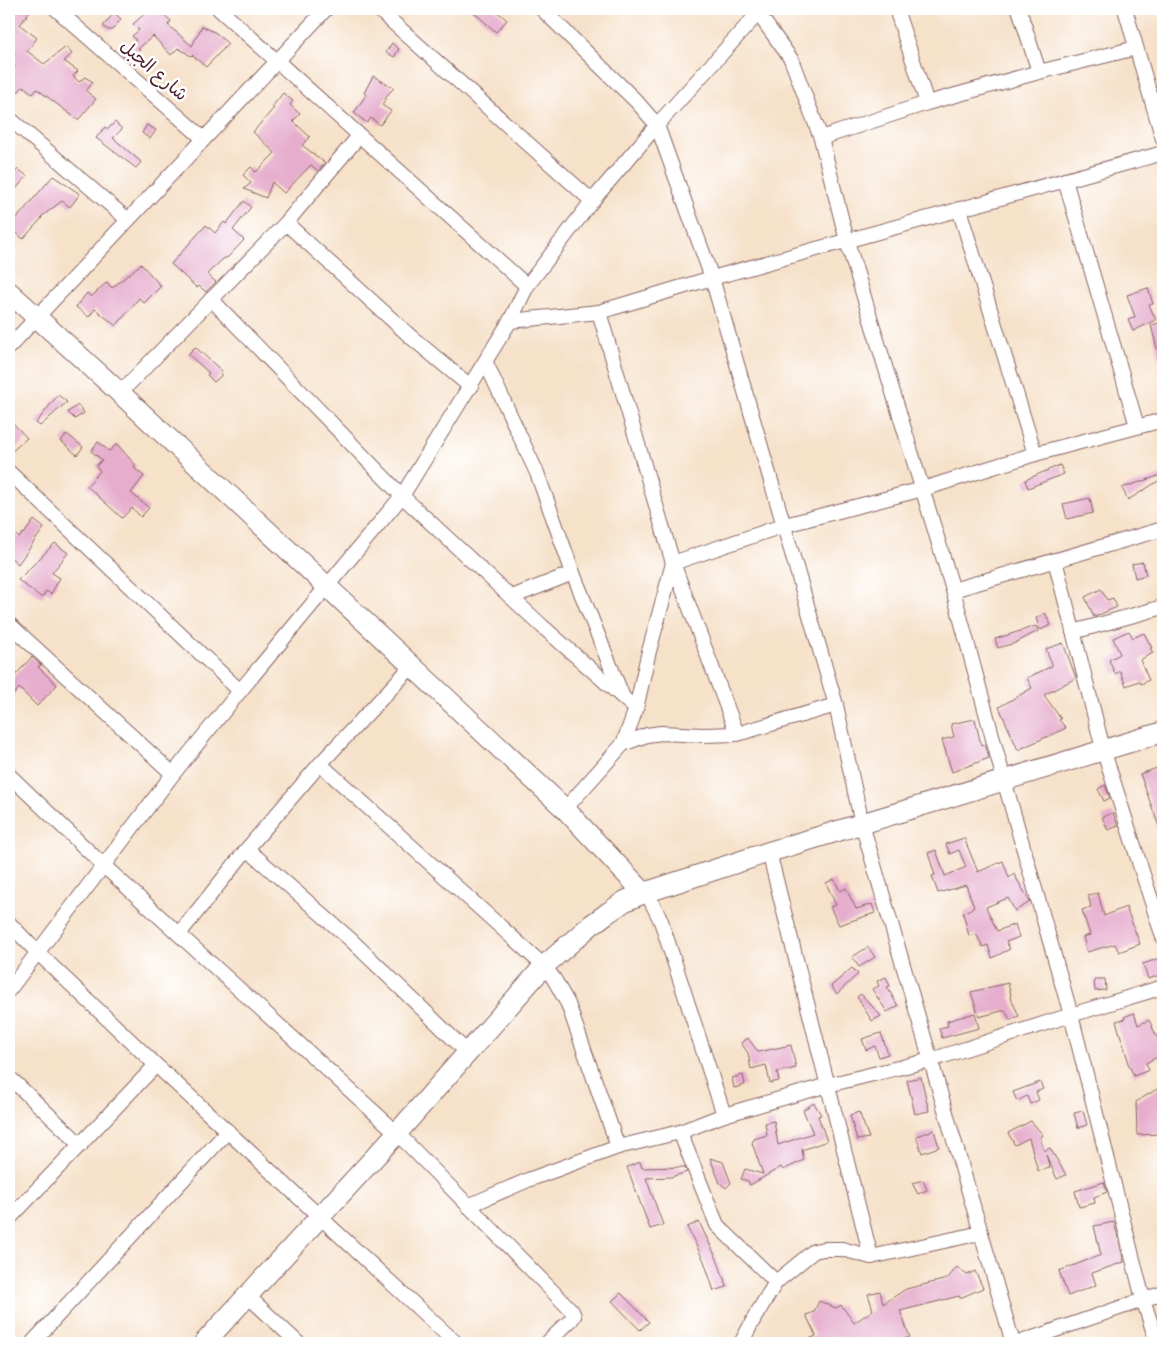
<svg xmlns="http://www.w3.org/2000/svg" width="1172" height="1352" viewBox="0 0 1172 1352" font-family="Caveat,'Playpen Sans Arabic',sans-serif">
	<style>
		.building { fill: #e6adcd }
		.lines { fill: none; stroke-linecap: round; stroke-linejoin: round }
		.street-casing { stroke: #866362; stroke-width: 16 }
		.secondary-casing { stroke: #866362; stroke-width: 22 }
		.street { stroke: #fff; stroke-width: 14 }
		.secondary { stroke: #fff; stroke-width: 20 }
		.labels { text-anchor: middle; dominant-baseline: central; stroke-width: 5; stroke-linejoin: round; paint-order: stroke }
		.street-label { font-size: 18px; fill: #4a1f2b; stroke: #fff }
	</style>
	<rect width="100%" height="100%" fill="#fff"/>
	<filter id="ink" filterUnits="userSpaceOnUse"><feTurbulence type="fractalNoise" baseFrequency=".02" numOctaves="2"/><feDisplacementMap in="SourceGraphic" scale="10" xChannelSelector="R" yChannelSelector="G"/><feConvolveMatrix kernelMatrix="1 2 1 2 8 2 1 2 1" color-interpolation-filters="sRGB"/></filter>
	<filter id="wash" filterUnits="userSpaceOnUse"><feTurbulence type="fractalNoise" baseFrequency=".0096" numOctaves="4" result="noise"/><feDisplacementMap in="SourceGraphic" scale="20" xChannelSelector="R" yChannelSelector="G"/><feGaussianBlur stdDeviation="1.12" result="paint"/><feColorMatrix in="noise" values="0 0 0 0 0 0 0 0 0 0 0 0 0 0 0 0 0 1.4 0 .05"/><feComposite in="paint" operator="in"/></filter>
	<g filter="url(#wash)">
		<rect width="100%" height="100%" fill="#f6e1c9"/>
		<g id="blocks">
			<g class="building">
				<path d="M9,9H31L20,25L37,38L27,51L44,64L66,47L72,54L64,61L78,71L73,76L79,82L85,77L93,82L86,91L96,99L78,120L37,89L33,94L23,86L18,92L9,84V74L15,66L9,61L15,53L9,49Z"/>
				<path d="M150,9H158L171,21L168,25L192,46L202,26L216,33L228,44L206,67L192,55L191,56L178,48L171,55L153,36L138,49L140,50L132,59L130,56L127,59L123,56L136,40L132,36L139,30L133,24Z"/>
				<path d="M470,9H494L507,20L496,32Z"/>
				<path d="M114,13L121,19L112,30H108L103,26Z"/>
				<path d="M392,43L399,49L394,57L386,52Z"/>
				<path d="M373,76L394,88L388,94L382,105L391,111L380,125L371,118L367,123L354,113L366,95L364,93Z"/>
				<path d="M283,93L293,101L290,105L300,114L293,121L310,137L302,145L325,163L318,171L311,165L284,193L272,182L266,198L244,189L251,183L243,175L251,167L256,172L275,153L253,132L274,108L272,107Z"/>
				<path d="M115,122L122,129L113,138L141,162L136,168L96,138L105,127L108,129Z"/>
				<path d="M147,125L156,130L150,139L142,133Z"/>
				<path d="M18,169L27,176L9,197V180Z"/>
				<path d="M53,176L80,194L70,207L62,201L41,217L42,218L23,239L10,226Z"/>
				<path d="M244,201L251,207L233,230L244,240L228,257L223,259L207,274L216,282L206,292L199,286L197,288L171,264L206,225L215,233L224,222L226,224Z"/>
				<path d="M141,264L161,286L144,303L139,298L116,326L95,309L89,317L76,307L87,293L91,297L107,282L112,288Z"/>
				<path d="M1148,288L1153,304L1149,305L1156,320L1133,331L1128,320L1135,317L1127,295Z"/>
				<path d="M1160,323L1163,336V360L1160,361L1151,325Z"/>
				<path d="M195,347L222,371L220,374L222,375L214,382L207,375L209,373L188,354Z"/>
				<path d="M58,395L67,402L40,426L36,423Z"/>
				<path d="M78,405L84,413L75,419L68,412Z"/>
				<path d="M9,419L27,438L9,454Z"/>
				<path d="M67,434L83,447L77,455L61,441Z"/>
				<path d="M98,442L109,451L117,444L136,466L134,468L144,476L131,493L149,508L141,517L132,508L122,518L87,486L100,471L96,466L102,460L91,451Z"/>
				<path d="M1060,465L1064,474L1028,488L1025,480Z"/>
				<path d="M1161,475L1163,478L1128,500L1122,488Z"/>
				<path d="M1090,498L1093,513L1067,519L1063,504Z"/>
				<path d="M34,520L44,528L18,564L9,556V528L19,538L23,533L24,534Z"/>
				<path d="M55,543L68,553L52,573L60,578L51,594L46,591L42,598L18,580Z"/>
				<path d="M1143,562L1146,575L1135,578L1132,564Z"/>
				<path d="M1101,589L1107,600L1113,598L1117,607L1094,617L1085,597Z"/>
				<path d="M1045,613L1051,625L1040,630L1036,618Z"/>
				<path d="M1036,626L1038,631L1015,643L998,648L995,639Z"/>
				<path d="M1129,631L1133,638L1144,633L1152,648H1150L1153,653L1140,660L1149,680L1141,684L1139,681L1126,686L1120,671L1115,674L1109,660L1120,654L1113,638Z"/>
				<path d="M1063,643L1076,678L1044,695L1061,719L1059,720L1066,728L1018,750L999,707L1032,688L1027,678L1052,666L1046,649Z"/>
				<path d="M32,657L41,665L38,667L57,685L37,706L19,688L9,700V682Z"/>
				<path d="M975,719L981,745L985,744L989,758L952,772L942,740L954,737L951,724Z"/>
				<path d="M1163,766V835H1162L1140,774Z"/>
				<path d="M1105,785L1110,798L1104,801L1098,789Z"/>
				<path d="M1113,813L1118,826L1108,830L1102,817Z"/>
				<path d="M964,838L978,872L1003,861L1009,878L1014,874L1030,902L1015,911L1008,898L986,907L997,931L1015,924L1019,937L1006,942L1010,949L992,958L988,945L983,947L976,934L969,936L963,913L974,907L966,885L938,893L932,876L935,875L928,853L936,850L945,876L966,867L959,850L950,854L946,844Z"/>
				<path d="M834,879L840,891L846,888L856,909L872,904L875,913L839,925L830,907L836,905L826,883Z"/>
				<path d="M1098,893L1104,916L1126,907L1140,944L1119,952L1115,944L1087,952L1083,937L1090,935L1082,910L1091,907L1088,895Z"/>
				<path d="M868,947L875,957L859,967L852,957Z"/>
				<path d="M1160,958L1163,966V974L1148,979L1143,964Z"/>
				<path d="M852,968L858,974L837,994L831,986Z"/>
				<path d="M886,977L890,986L887,987L898,1006L887,1012L872,989L879,986L877,981Z"/>
				<path d="M1094,979H1105L1106,990L1095,991Z"/>
				<path d="M1008,983L1011,995L1010,996L1019,1016L1010,1020L1005,1010L979,1017L971,992Z"/>
				<path d="M861,994L881,1016L872,1021L857,997Z"/>
				<path d="M975,1013L979,1028L942,1038L939,1028L948,1026L947,1021Z"/>
				<path d="M1134,1013L1138,1025L1149,1020L1161,1046L1157,1047L1161,1055L1146,1063L1149,1070L1134,1076L1127,1061L1128,1060L1116,1021L1125,1019L1124,1017Z"/>
				<path d="M881,1033L888,1054L879,1057L875,1046L866,1050L862,1039Z"/>
				<path d="M748,1038L758,1052L791,1045L796,1068L777,1072L779,1081L770,1083L766,1065L751,1069L748,1053L741,1043Z"/>
				<path d="M743,1075L745,1085L734,1088L732,1078Z"/>
				<path d="M921,1077L929,1111L915,1114L907,1080Z"/>
				<path d="M1040,1082L1043,1089L1036,1092L1039,1100L1030,1104L1027,1096L1017,1101L1013,1092Z"/>
				<path d="M1157,1089L1163,1105V1134L1137,1135L1136,1102Z"/>
				<path d="M814,1103L821,1115L818,1116L827,1141L802,1150L804,1160L783,1170L781,1167L750,1185L748,1181L741,1179L745,1169L763,1174L752,1143L754,1139L767,1135L765,1123L774,1121L778,1145L813,1133L803,1110Z"/>
				<path d="M1083,1111L1087,1125L1078,1128L1074,1113Z"/>
				<path d="M859,1112L869,1138L857,1140L850,1115Z"/>
				<path d="M1031,1121L1043,1135L1040,1137L1044,1151L1050,1148L1066,1175L1057,1179L1046,1155L1050,1168L1038,1171L1029,1138L1015,1145L1008,1133Z"/>
				<path d="M934,1130L939,1147L922,1153L916,1136Z"/>
				<path d="M710,1158L723,1162L731,1183L726,1188L720,1183Z"/>
				<path d="M640,1162L642,1168L685,1167L687,1172L671,1177L646,1178L663,1225L650,1229L627,1167Z"/>
				<path d="M923,1180L927,1190L918,1194L912,1183Z"/>
				<path d="M1104,1182L1107,1192L1094,1197L1095,1203L1079,1207L1075,1191Z"/>
				<path d="M699,1222L717,1259L727,1287L714,1291L704,1261L687,1227Z"/>
				<path d="M1114,1222L1124,1262L1092,1273L1096,1285L1068,1296L1059,1271L1101,1255L1094,1226Z"/>
				<path d="M957,1267L967,1275L975,1271L983,1288L960,1298L959,1296L900,1311L910,1337L894,1343H872L871,1340L860,1343H799L816,1336L806,1315L814,1312L819,1301L836,1308L841,1305L854,1323L873,1310L868,1294L880,1291L883,1304L906,1289L947,1279Z"/>
				<path d="M621,1293L649,1322L640,1330L612,1301Z"/>
			</g>
		</g>
	</g>
	<g filter="url(#ink)">
		<use href="#blocks" fill-opacity="0" stroke="#866362" stroke-width="1"/>
		<g class="lines">
			<g class="street-casing">
				<g id="street">
					<path d="M56,9L204,139"/>
					<path d="M219,9L527,286"/>
					<path d="M378,9L592,201"/>
					<path d="M542,9L636,101L657,125L712,278L836,705L862,824L1013,1343"/>
					<path d="M755,9L791,59L821,138L847,241L953,590L1004,780L1071,1015L1143,1299L1157,1343"/>
					<path d="M896,9L927,103"/>
					<path d="M1019,9L1039,72"/>
					<path d="M1125,9L1163,139"/>
					<path d="M9,118L128,220"/>
					<path d="M821,138L927,103L1039,72L1136,48"/>
					<path d="M1065,180L1137,426"/>
					<path d="M959,209L1035,454"/>
					<path d="M286,223L411,337L471,387"/>
					<path d="M211,299L402,496L542,626L636,709"/>
					<path d="M599,312L673,563L737,734"/>
					<path d="M510,321L599,312L712,278L1163,153"/>
					<path d="M9,347L326,9"/>
					<path d="M486,363L537,473L573,573L622,695"/>
					<path d="M120,393L286,223L359,136"/>
					<path d="M9,472L240,691"/>
					<path d="M1055,560L1103,749L1163,937"/>
					<path d="M953,590L1163,529"/>
					<path d="M512,597L573,573"/>
					<path d="M9,624L173,774"/>
					<path d="M1073,632L1163,607"/>
					<path d="M623,744L647,735L661,733L703,735L737,734L836,705"/>
					<path d="M320,764L544,966L554,979L568,1004L618,1147"/>
					<path d="M9,775L104,866L397,1133L572,1311L574,1316L571,1320L547,1343"/>
					<path d="M565,809L623,744L636,709L648,655L673,563L785,525L923,489L1035,454L1163,420"/>
					<path d="M247,849L351,940L468,1053"/>
					<path d="M769,852L871,1257"/>
					<path d="M644,893L651,901L661,921L724,1115"/>
					<path d="M9,923L38,953L156,1065L456,1343"/>
					<path d="M179,934L247,849L320,764L412,666"/>
					<path d="M9,990L173,774L240,691L402,496L510,321L527,286L592,201L657,125L762,9"/>
					<path d="M9,1077L81,1145"/>
					<path d="M680,1132L717,1225L776,1282"/>
					<path d="M468,1206L528,1180L618,1147L680,1132L724,1115L828,1085L931,1060L1071,1015L1163,987"/>
					<path d="M9,1219L156,1065"/>
					<path d="M248,1296L298,1343"/>
					<path d="M32,1343L228,1131"/>
					<path d="M741,1343L756,1315L776,1282L814,1251L824,1249H842L871,1257L981,1233"/>
					<path d="M1018,1343L1163,1293"/>
				</g>
			</g>
			<g class="secondary-casing">
				<g id="secondary">
					<path d="M9,292L120,393L565,809L644,893"/>
					<path d="M204,1343L397,1133L544,966L591,925L609,912L625,901L644,893L769,852L1163,732"/>
				</g>
			</g>
			<use href="#street" class="street"/>
			<use href="#secondary" class="secondary"/>
		</g>
	</g>
	<g class="labels">
		<g class="street-label">
			<text transform="translate(154 70) rotate(41)">شارع الجبل</text>
		</g>
	</g>
	<rect width="1172" height="1352" fill="none" stroke="#fff" stroke-width="30"/>
</svg>
